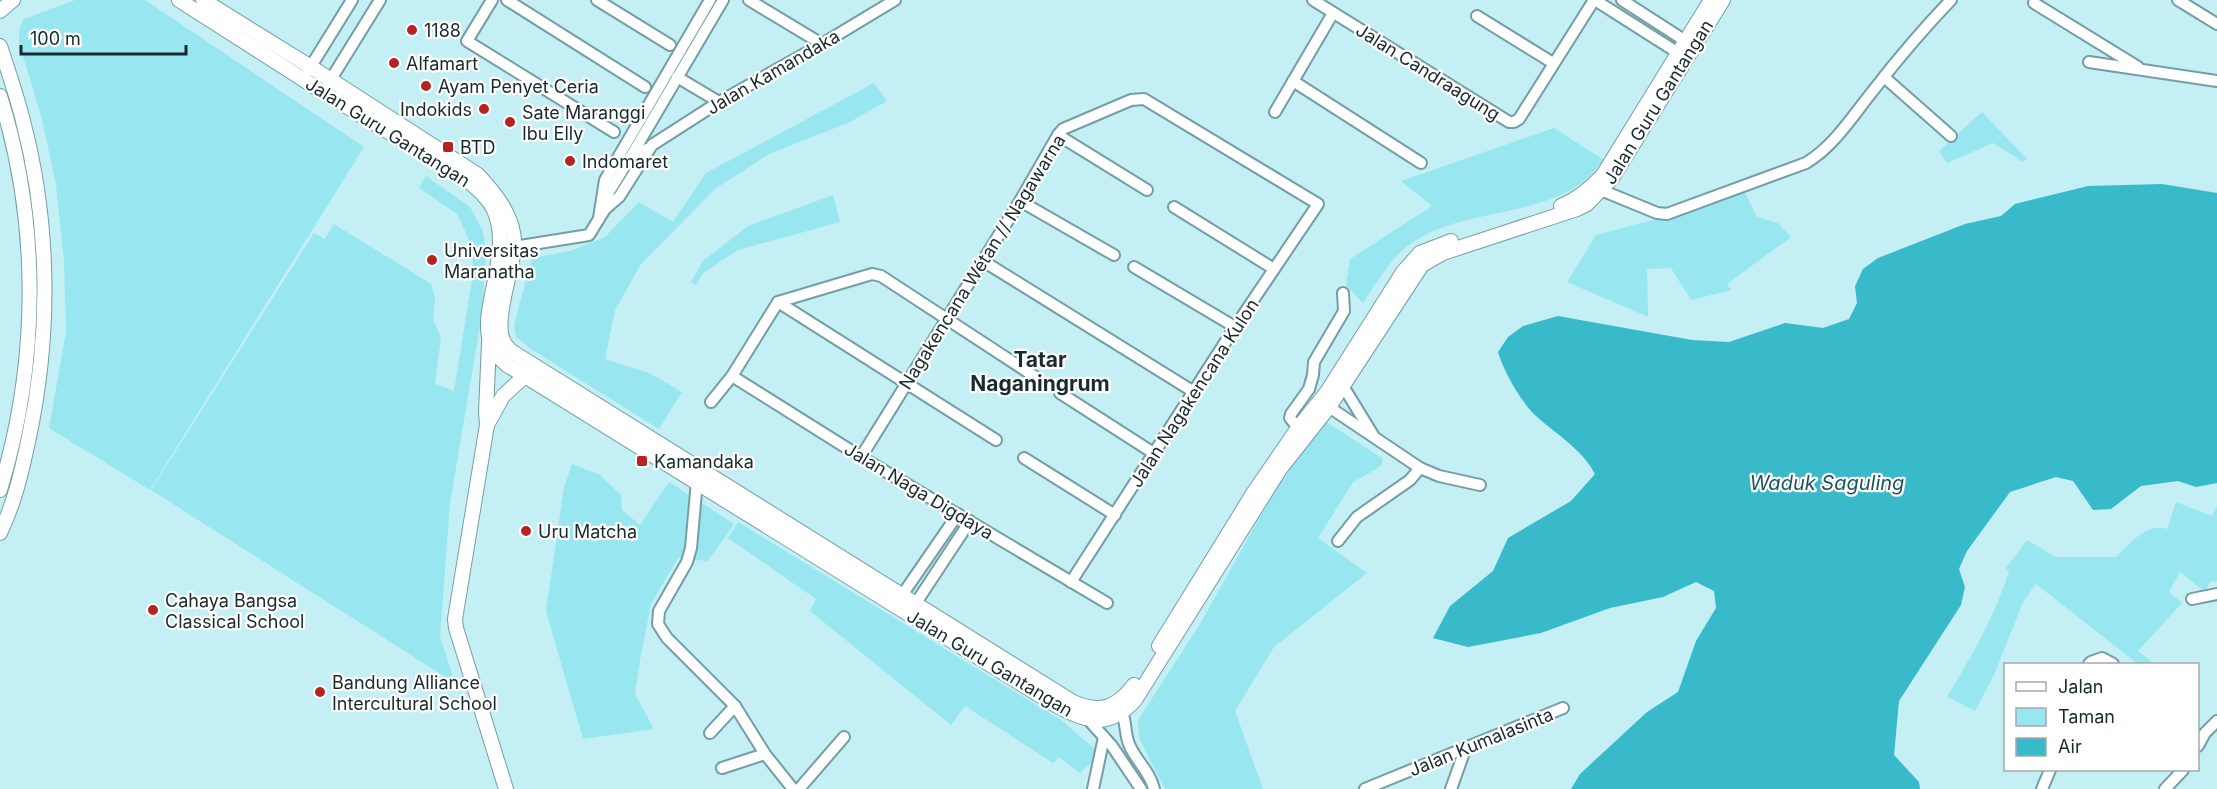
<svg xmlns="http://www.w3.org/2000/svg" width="2217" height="789" viewBox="0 0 2217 789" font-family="Inter,sans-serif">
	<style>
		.green { fill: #98e6f0 }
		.water { fill: #38baca }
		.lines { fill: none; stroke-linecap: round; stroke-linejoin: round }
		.minor-casing { stroke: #749ea4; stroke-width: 14 }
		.tertiary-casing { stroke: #749ea4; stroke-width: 16 }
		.minor { stroke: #fff; stroke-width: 10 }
		.tertiary { stroke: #fff; stroke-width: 14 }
		.poi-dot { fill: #b42423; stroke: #fff; stroke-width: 2 }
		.labels { text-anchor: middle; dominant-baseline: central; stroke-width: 4.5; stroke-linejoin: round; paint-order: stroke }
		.poi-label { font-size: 18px; fill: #192a2c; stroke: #fff; text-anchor: start }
		.street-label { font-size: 18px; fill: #192a2c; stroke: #fff }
		.water-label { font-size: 20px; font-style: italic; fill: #1e535a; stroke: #fff }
		.quarter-label { font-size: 21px; font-weight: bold; fill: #192a2c; stroke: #fff }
	</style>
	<rect width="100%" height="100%" fill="#c3eff5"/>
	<g class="green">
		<path d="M75,0H145L364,147L150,490L49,428L66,332L64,261L56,185L42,119L19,43V29L24,19Z"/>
		<path d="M874,83L887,101L850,122L769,154L715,189L641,264L615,310L605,359L649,373L682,392L659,429L531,349L516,337L514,325L532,258L570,251L605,237L639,202L673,222L706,173Z"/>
		<path d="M1982,112L2027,159L2023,162L1993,143L1947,163L1939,151Z"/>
		<path d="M1554,128L1604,160C1598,166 1592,174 1585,180C1536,220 1454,207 1405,248C1388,263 1375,285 1363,303L1346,285L1350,259L1432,206L1401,181Z"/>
		<path d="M426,176L470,207L483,231L486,252L482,314L450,503L440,637L455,683L151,490L314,233L325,239L334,224L431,284L435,298L433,319L441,338L435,384L454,391L473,274L472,246L457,214L419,188Z"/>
		<path d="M1743,188L1757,217L1778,223L1791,237L1727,284L1732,290L1691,300L1671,268L1647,269L1648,317L1567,282L1596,235L1657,219L1677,216Z"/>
		<path d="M833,195L840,222L738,250L703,273L696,285L691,282L703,261L748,226Z"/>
		<path d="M1325,421L1382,458V464L1375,470L1353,482L1318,538L1367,573L1274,647L1235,711L1263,789H1165L1139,738L1138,720L1200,624L1274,492Z"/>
		<path d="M572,464L600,475L621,495L622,510L640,525L669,482L734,524L708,561L678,558L651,604L640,660L635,694L654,729L583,739L546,611L564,487Z"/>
		<path d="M2176,502L2212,516L2217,506V581L2210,582L2205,592L2180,572L2169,592L2182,603L2138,651L2154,664H2138L2036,584L2023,602L1994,675L1975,711L1947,697C1971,658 1995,615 2009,572L2006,568L2027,540L2055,557H2116C2130,544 2146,522 2167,529Z"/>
		<path d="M738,522L1061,720L1095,749V759L1080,773L1059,757L1053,763L965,706L951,725L810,611L816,599L728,538Z"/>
	</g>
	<path class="water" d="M2162,184L2217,193V483L2196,487L2178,481L2141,486L2111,509L2093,510L2073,481L2056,477L2010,492L1967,551L1959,569L1965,587L1961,605L1899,701L1894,755L1919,782L1920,789H1571L1580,774L1647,712L1678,692L1696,641L1716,608L1714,591L1696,582L1663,597L1610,608L1541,633L1468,647L1433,638L1450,606L1493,571L1508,538L1571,501L1595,474C1582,449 1557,435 1536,416C1521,402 1504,372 1498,352L1508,337L1523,326L1558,316L1692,340L1729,342L1785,323L1823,328L1849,319L1857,303L1855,286L1863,269L1878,258L1965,224L2001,216L2015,204L2088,186Z"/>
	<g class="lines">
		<g class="minor-casing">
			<g id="minor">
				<path d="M492,0L467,41L614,132"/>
				<path d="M507,0L645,87"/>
				<path d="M597,0L670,45"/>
				<path d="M749,0L822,44"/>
				<path d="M1313,0L1509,122H1514L1519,119L1594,0"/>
				<path d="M1595,0L1683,56"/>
				<path d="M1622,0L1690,44"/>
				<path d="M2178,0L2217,24"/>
				<path d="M2034,3L2138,67"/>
				<path d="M1477,16L1553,63"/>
				<path d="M2089,62L2217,81"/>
				<path d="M308,71L352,0"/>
				<path d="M677,77L719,102"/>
				<path d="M1884,77L1951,136"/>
				<path d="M1293,81L1421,163"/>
				<path d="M328,84L380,0"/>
				<path d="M1275,112L1333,13"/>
				<path d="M1058,135L1147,190"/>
				<path d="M630,158L723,0"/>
				<path d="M1596,188L1657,213L1667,214L1806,163C1834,146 1852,117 1872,92C1897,60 1923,29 1951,0"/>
				<path d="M1020,201L1114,255"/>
				<path d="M1174,207L1274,269"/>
				<path d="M605,209L619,197L652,145L719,102L822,44L895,0"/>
				<path d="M599,218L605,180L710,0"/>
				<path d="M514,247L589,235L605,209L609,192L628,161L647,149"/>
				<path d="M983,261L1194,392"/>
				<path d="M1134,267L1235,327"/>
				<path d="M778,302L996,440"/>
				<path d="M732,376L861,457L1107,603"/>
				<path d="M1343,386L1373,435"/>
				<path d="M1060,393L1155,454"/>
				<path d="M711,402L732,376L778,302L872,274L881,276L1037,378"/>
				<path d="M1329,407L1420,468L1439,476L1480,485"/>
				<path d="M1298,428L1290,418L1291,414L1309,389L1313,375L1314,362L1344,311L1343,293"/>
				<path d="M861,457L1020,201L1058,135L1063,129L1131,100L1144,99L1318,204L1235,327L1071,582"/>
				<path d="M1024,458L1115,515"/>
				<path d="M697,481L691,548L687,562L659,611L658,624L667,638L735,706L765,754L793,789"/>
				<path d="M1338,541L1357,517L1410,480L1420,468"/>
				<path d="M2192,599L2217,594"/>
				<path d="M898,601L958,514"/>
				<path d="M912,609L970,521"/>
				<path d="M2089,664L2091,662L2102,658L2113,664"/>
				<path d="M1119,708C1127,718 1124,732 1129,744C1135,760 1150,771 1154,789"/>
				<path d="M1085,716L1112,746L1141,789"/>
				<path d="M710,733L735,706"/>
				<path d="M2198,746L2205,733L2217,721"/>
				<path d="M722,768L765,754"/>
				<path d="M799,789L844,737"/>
				<path d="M1093,789L1104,737"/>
				<path d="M1365,789L1563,708"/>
				<path d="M1451,789L1466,747"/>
				<path d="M2042,789L2050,770"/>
				<path d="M2165,789L2183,770"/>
			</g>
		</g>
		<g class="tertiary-casing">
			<g id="tertiary">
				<path d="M179,0L323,92L466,179C476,188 488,197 494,210C514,255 476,312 492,347C495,354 501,360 507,365L1052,703C1085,721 1107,731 1135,700L1280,469L1329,407L1422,265L1443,253L1577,209L1587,204L1612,178L1723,0"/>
				<path d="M203,0L311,67L478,175C497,195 516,219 514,248C512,270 494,321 503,340C504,344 508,348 511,351L1073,702C1100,714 1117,708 1134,685"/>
				<path d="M0,11L13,0"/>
				<path d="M0,46C8,71 17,96 23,121C50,224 51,333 29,437C22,470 15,502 0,533"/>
				<path d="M0,96C40,224 39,362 0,490"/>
				<path d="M1561,206C1578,199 1590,189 1603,175L1711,0"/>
				<path d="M489,343L486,412L487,425L455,619L456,628L506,789"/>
				<path d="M487,425L503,396L530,371"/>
				<path d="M1159,646L1254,492L1298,428L1327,392L1403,272L1420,253L1451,241"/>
			</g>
		</g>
		<use href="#minor" class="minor"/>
		<use href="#tertiary" class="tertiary"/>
	</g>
	<g class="poi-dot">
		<circle cx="412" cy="30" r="6"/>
		<circle cx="394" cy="63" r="6"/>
		<circle cx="426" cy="86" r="6"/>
		<circle cx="484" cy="109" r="6"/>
		<circle cx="510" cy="122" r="6"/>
		<rect x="442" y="141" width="12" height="12" rx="3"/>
		<circle cx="570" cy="161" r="6"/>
		<circle cx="432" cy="260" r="6"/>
		<rect x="636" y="455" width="12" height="12" rx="3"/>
		<circle cx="526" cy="531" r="6"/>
		<circle cx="153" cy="610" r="6"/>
		<circle cx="320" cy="692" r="6"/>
	</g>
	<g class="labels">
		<g class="poi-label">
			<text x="424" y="30">1188</text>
			<text x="406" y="63">Alfamart</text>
			<text x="438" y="86">Ayam Penyet Ceria</text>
			<text x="472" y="109" text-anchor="end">Indokids</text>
			<text x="522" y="112">Sate Maranggi<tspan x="522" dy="21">Ibu Elly</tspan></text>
			<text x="460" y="147">BTD</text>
			<text x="582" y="161">Indomaret</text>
			<text x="444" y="250">Universitas<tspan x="444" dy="21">Maranatha</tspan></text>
			<text x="654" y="461">Kamandaka</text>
			<text x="538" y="531">Uru Matcha</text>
			<text x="165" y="600">Cahaya Bangsa<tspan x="165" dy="21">Classical School</tspan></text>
			<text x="332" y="682">Bandung Alliance<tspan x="332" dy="21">Intercultural School</tspan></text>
		</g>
		<g class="street-label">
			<text transform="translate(773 72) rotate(-30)">Jalan Kamandaka</text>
			<text transform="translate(1428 72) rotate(32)">Jalan Candraagung</text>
			<text transform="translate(1658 102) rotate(-58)">Jalan Guru Gantangan</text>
			<text transform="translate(388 132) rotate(32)">Jalan Guru Gantangan</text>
			<text transform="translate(982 262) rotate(-58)">Nagakencana Wétan // Nagawarna</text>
			<text transform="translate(1194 393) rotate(-57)">Jalan Nagakencana Kulon</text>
			<text transform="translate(919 491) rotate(31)">Jalan Naga Digdaya</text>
			<text transform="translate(990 663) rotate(31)">Jalan Guru Gantangan</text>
			<text transform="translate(1481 742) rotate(-22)">Jalan Kumalasinta</text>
		</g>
		<g class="water-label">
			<text x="1827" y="483">Waduk Saguling</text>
		</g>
		<g class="quarter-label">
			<text x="1040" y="359">Tatar<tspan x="1040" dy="24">Naganingrum</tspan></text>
		</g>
	</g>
	<rect x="2004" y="663" width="195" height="108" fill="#ffffff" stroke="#a3aaab" stroke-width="1.5"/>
	<rect x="2016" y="682" width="30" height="9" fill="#ffffff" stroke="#a3aaab" stroke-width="1.5"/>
	<text x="2058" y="693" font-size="18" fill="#192a2c">Jalan</text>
	<rect x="2016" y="708" width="30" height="18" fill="#98e6f0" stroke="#a3aaab" stroke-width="1.5"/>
	<text x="2058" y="723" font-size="18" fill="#192a2c">Taman</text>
	<rect x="2016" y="738" width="30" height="18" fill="#38baca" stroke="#a3aaab" stroke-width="1.5"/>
	<text x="2058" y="753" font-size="18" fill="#192a2c">Air</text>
	<path d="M21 45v9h165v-9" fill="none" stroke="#192a2c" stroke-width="3"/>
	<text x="30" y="45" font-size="18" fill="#192a2c" stroke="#ffffff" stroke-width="4.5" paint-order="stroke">100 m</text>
</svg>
